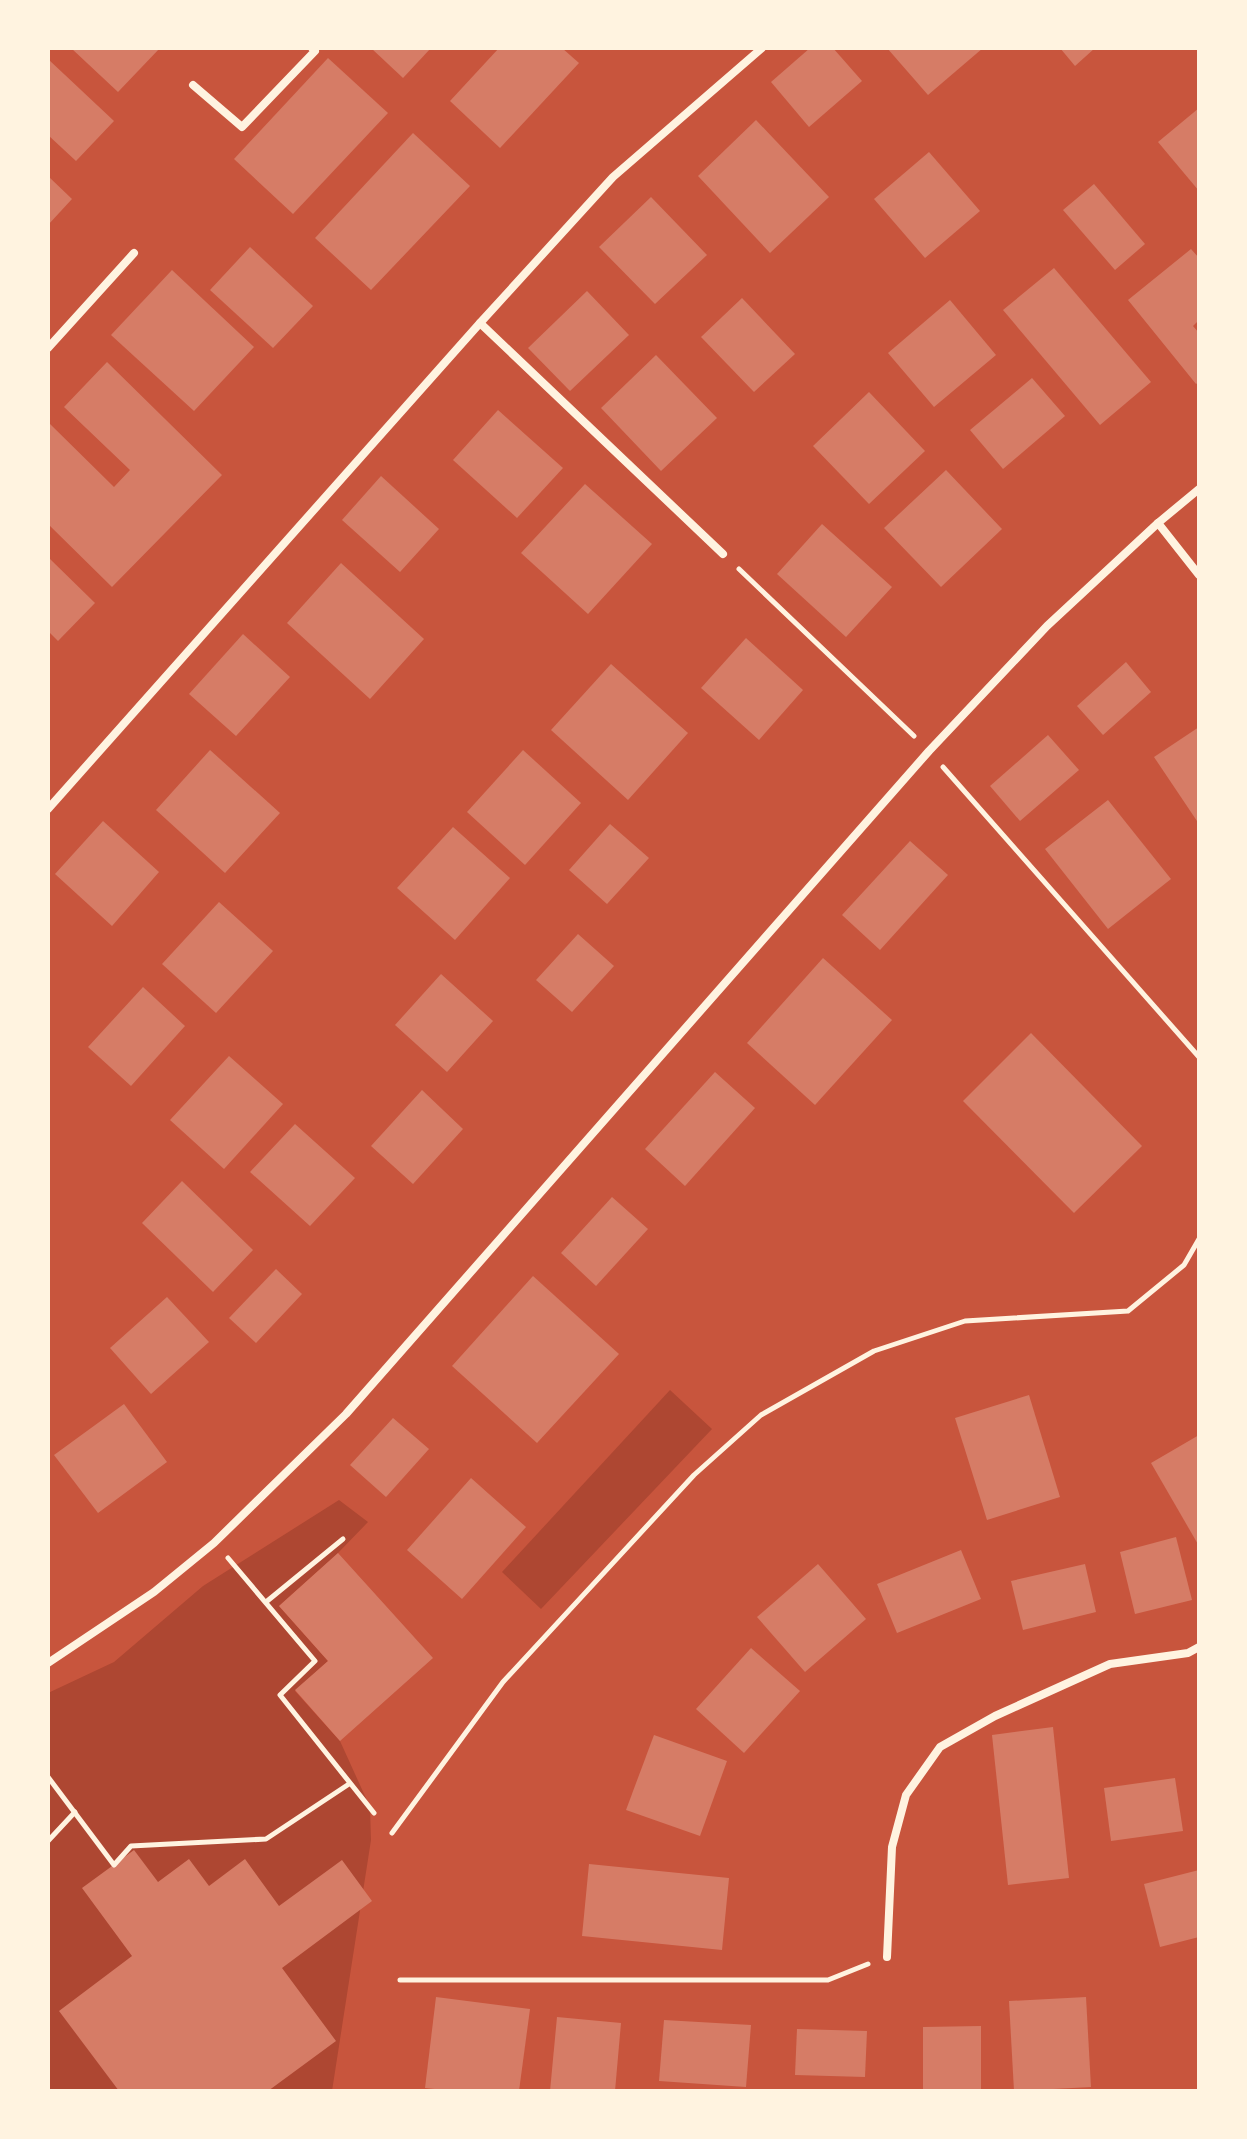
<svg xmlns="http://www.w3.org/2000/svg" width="1247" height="2139" viewBox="0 0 1247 2139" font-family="'Source Sans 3',sans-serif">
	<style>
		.green { fill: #ae4732 }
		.building { fill: #d67c66 }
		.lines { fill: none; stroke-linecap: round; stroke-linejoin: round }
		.path { stroke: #fff3e0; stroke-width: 5 }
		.minor { stroke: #fff3e0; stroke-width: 8 }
	</style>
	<rect width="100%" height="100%" fill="#c8553d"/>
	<g class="green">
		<path d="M670,1390L712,1429L541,1609L502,1572Z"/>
		<path d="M339,1500L368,1522L338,1553L279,1606L328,1661L295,1691L340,1741L370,1807L371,1840L332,2091H48V1693L114,1662L203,1586Z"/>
	</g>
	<g class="building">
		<path d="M71,48H160L118,92Z"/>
		<path d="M371,48H431L403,78Z"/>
		<path d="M499,48H562L579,63L500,148L450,101Z"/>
		<path d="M810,48H833L862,81L809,127L771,82Z"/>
		<path d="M887,48H983L928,95Z"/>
		<path d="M1060,48H1095L1075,66Z"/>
		<path d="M328,58L388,113L293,214L234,159Z"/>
		<path d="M48,59L114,121L76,161L48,135Z"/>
		<path d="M1199,108V191L1158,142Z"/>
		<path d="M756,120L829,197L770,253L698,176Z"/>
		<path d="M413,133L470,186L371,290L315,238Z"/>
		<path d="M929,152L980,211L925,258L874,199Z"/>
		<path d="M48,176L72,199L48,225Z"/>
		<path d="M1094,184L1145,244L1115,270L1063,210Z"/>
		<path d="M651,197L707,255L655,304L599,247Z"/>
		<path d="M250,247L313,306L273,348L210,290Z"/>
		<path d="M1191,249L1199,258V320L1193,326L1199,333V382L1196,384L1128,300Z"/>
		<path d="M1054,268L1151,382L1100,425L1003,310Z"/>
		<path d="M172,270L254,347L194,411L111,335Z"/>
		<path d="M587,291L629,335L570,391L528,348Z"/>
		<path d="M742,298L795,354L754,392L701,337Z"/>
		<path d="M950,300L996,355L934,407L888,353Z"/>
		<path d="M656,355L717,418L661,471L601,408Z"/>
		<path d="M107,362L222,475L112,587L48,524V422L114,487L130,470L64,407Z"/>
		<path d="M1032,378L1065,416L1003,469L970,430Z"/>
		<path d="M869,392L925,451L869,504L813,446Z"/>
		<path d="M498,410L563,468L517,518L453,460Z"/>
		<path d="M946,470L1002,529L941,587L884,528Z"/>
		<path d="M381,476L439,529L400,572L342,520Z"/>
		<path d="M585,484L652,544L588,614L521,553Z"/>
		<path d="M822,524L892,587L846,637L777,574Z"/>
		<path d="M48,557L95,603L58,641L48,631Z"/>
		<path d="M341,563L424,639L370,699L287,623Z"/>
		<path d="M243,634L290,677L236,736L189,694Z"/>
		<path d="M746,638L803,690L759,740L701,688Z"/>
		<path d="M1126,662L1151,692L1103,735L1077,706Z"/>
		<path d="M611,664L688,733L628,800L551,730Z"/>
		<path d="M1199,727V824L1154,757Z"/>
		<path d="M1048,735L1079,770L1020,821L990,786Z"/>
		<path d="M210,750L280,813L225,873L156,810Z"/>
		<path d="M523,750L581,803L525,865L467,812Z"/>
		<path d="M1108,800L1171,879L1108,929L1045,849Z"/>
		<path d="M103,821L159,872L112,926L55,874Z"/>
		<path d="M610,824L649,858L607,904L569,870Z"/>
		<path d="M453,827L510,878L455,940L397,888Z"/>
		<path d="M910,841L948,875L880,950L842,915Z"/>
		<path d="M219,902L273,951L216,1013L162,964Z"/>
		<path d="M578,934L614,966L572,1012L536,980Z"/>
		<path d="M823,958L892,1020L815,1105L747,1043Z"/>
		<path d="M441,974L493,1021L447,1072L395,1025Z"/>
		<path d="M143,987L185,1026L131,1086L88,1047Z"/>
		<path d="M1031,1033L1142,1146L1074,1213L963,1101Z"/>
		<path d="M229,1056L283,1104L224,1169L170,1120Z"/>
		<path d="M715,1072L755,1108L685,1186L645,1149Z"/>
		<path d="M422,1090L463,1129L413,1184L371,1146Z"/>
		<path d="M295,1124L355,1178L310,1226L250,1172Z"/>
		<path d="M182,1181L253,1250L213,1292L142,1223Z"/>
		<path d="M612,1197L648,1229L596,1286L561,1253Z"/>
		<path d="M276,1269L302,1294L256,1343L229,1318Z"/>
		<path d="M533,1276L619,1354L537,1443L452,1366Z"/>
		<path d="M167,1297L209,1342L151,1394L110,1348Z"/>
		<path d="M1029,1395L1060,1497L987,1520L955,1418Z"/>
		<path d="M124,1404L167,1462L98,1513L54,1455Z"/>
		<path d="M393,1418L429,1449L386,1497L350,1465Z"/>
		<path d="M1199,1435V1546L1151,1463Z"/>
		<path d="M471,1478L526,1527L462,1599L407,1550Z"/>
		<path d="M1176,1537L1192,1600L1135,1614L1120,1552Z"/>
		<path d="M961,1550L981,1599L897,1633L877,1584Z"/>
		<path d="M338,1553L433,1658L340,1741L295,1690L328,1661L279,1606Z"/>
		<path d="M818,1564L866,1619L805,1672L757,1617Z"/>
		<path d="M1085,1564L1096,1612L1023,1630L1011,1581Z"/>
		<path d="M751,1648L800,1691L744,1753L696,1709Z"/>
		<path d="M1053,1727L1069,1878L1008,1885L992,1735Z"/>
		<path d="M654,1735L727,1761L700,1836L626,1810Z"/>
		<path d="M1175,1778L1183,1831L1111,1841L1104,1788Z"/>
		<path d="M134,1850L158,1882L189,1859L209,1886L245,1859L279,1906L342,1860L372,1901L282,1968L336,2041L268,2091H119L59,2011L132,1956L82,1888Z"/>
		<path d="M589,1864L729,1878L722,1950L582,1936Z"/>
		<path d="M1199,1870V1937L1160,1947L1144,1884Z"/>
		<path d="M436,1997L530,2009L519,2091H453L425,2088Z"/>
		<path d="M1086,1997L1091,2087L1014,2091L1009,2001Z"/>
		<path d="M557,2017L621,2023L615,2091H550Z"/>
		<path d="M664,2020L751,2025L746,2087L659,2081Z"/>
		<path d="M981,2026V2091H923V2027Z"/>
		<path d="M797,2029L867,2031L865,2077L795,2075Z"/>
	</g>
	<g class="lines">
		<g class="path">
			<path d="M739,569L914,736"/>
			<path d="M943,767L1199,1057"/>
			<path d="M228,1558L315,1661L280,1695L374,1813"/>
			<path d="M266,1602L343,1539"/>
			<path d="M48,1777L114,1865L131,1846L266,1839L349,1784"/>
			<path d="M392,1833L503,1682L694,1475L761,1415L874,1351L965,1321L1128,1311L1184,1265L1199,1239"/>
			<path d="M48,1841L75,1812"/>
			<path d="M400,1980H828L868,1964"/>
		</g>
		<g class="minor">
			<path d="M193,85L242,127L315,51L312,48"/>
			<path d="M480,323L723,554"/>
			<path d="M48,348L134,253"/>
			<path d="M1158,523L1199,575"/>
			<path d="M48,809L480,323L613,177L762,48"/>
			<path d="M48,1663L154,1592L214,1543L346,1414L929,751L1047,626L1158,523L1199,489"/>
			<path d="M887,1957L892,1847L906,1795L940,1747L995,1716L1110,1664L1188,1653L1199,1647"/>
		</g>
	</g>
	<rect width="1247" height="2139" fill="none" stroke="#fff3e0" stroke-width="100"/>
</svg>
